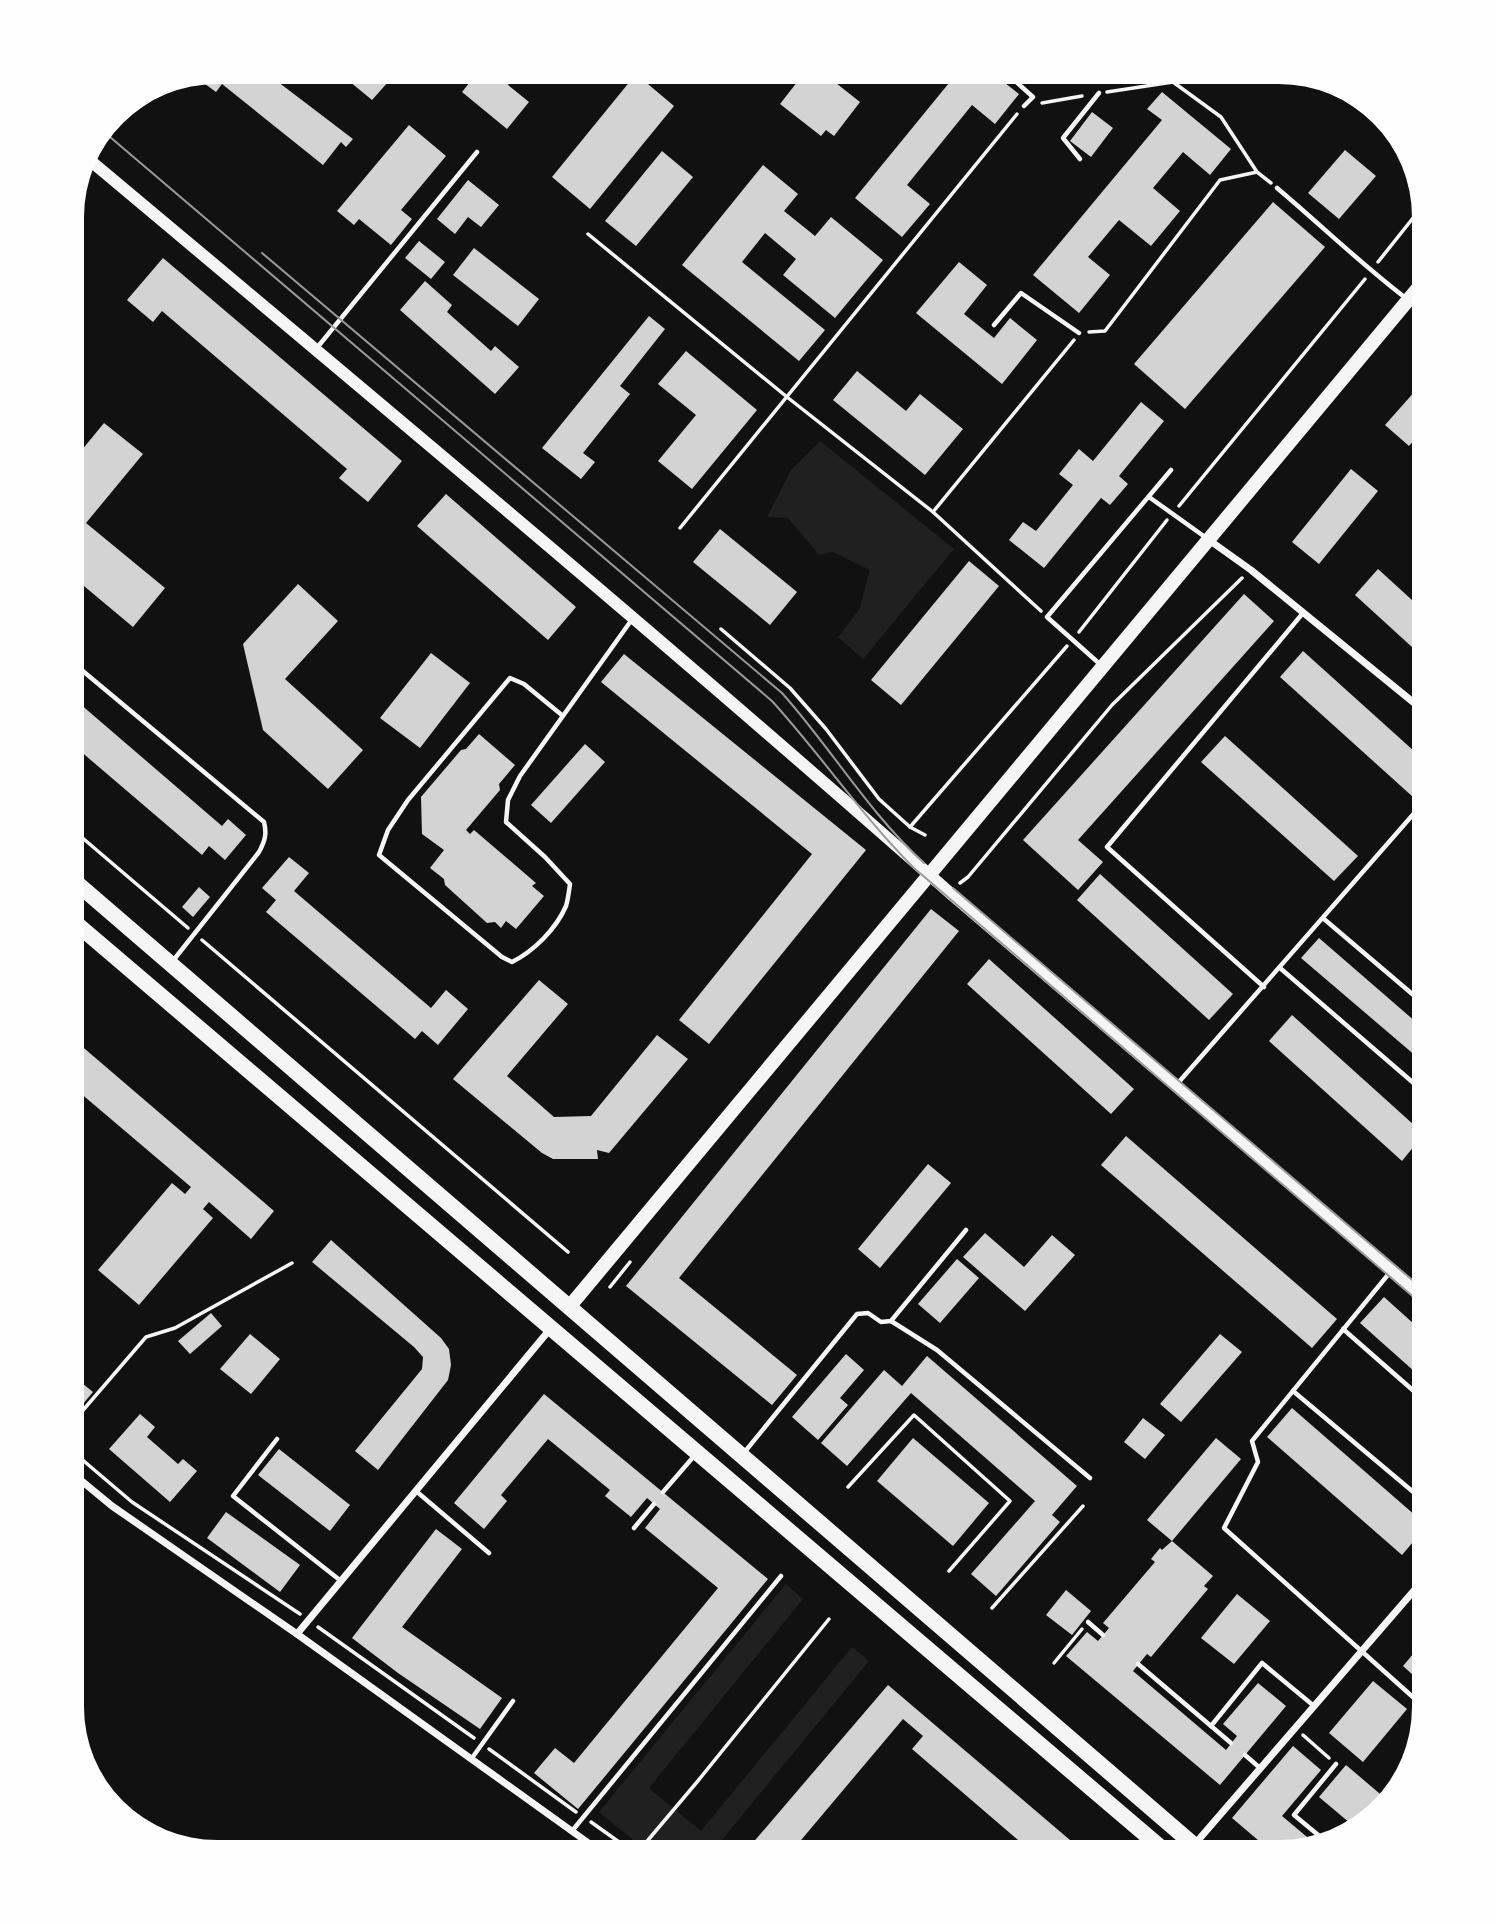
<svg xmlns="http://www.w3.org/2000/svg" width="1496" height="1924" viewBox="0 0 1496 1924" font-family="'Sofia Sans Condensed',sans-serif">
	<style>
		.green { fill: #202020 }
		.building { fill: #d3d3d3 }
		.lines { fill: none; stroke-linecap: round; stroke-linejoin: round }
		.path { stroke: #f5f5f5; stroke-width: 3.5 }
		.service { stroke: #f5f5f5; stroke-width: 4.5 }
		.minor { stroke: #f5f5f5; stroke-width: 7 }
		.tertiary { stroke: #f5f5f5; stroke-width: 12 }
		.secondary { stroke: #f5f5f5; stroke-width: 14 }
		.primary { stroke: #f5f5f5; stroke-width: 16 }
		.tram { stroke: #9a9a9a; stroke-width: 2 }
	</style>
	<rect width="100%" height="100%" fill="#111"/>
	<g class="green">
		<path d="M820,441L954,549L863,659L838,637L859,610L870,570L833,552L819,555L788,518L767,517L791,470Z"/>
		<path d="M786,1584L803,1599L649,1788L701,1831L852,1647L869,1661L712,1852H648L599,1812Z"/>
	</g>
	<g class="building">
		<path d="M217,72H265L353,139L346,147L341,142L323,165L222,84L216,92L201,81L208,74Z"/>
		<path d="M338,72H378L389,81L372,100Z"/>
		<path d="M478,72H519L508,85L529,102L507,129L462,92Z"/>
		<path d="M805,72H822L860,102L834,136L826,130L821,136L780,104Z"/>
		<path d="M958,72H991L1019,94L995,124L972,105L907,185L930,204L902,237L855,198Z"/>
		<path d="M636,74L674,106L590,209L552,177Z"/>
		<path d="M1162,92L1231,149L1210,175L1183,152L1153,188L1180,211L1151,246L1119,220L1088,257L1110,275L1079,313L1033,275L1162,120L1147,109Z"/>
		<path d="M1092,112L1113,128L1091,157L1070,141Z"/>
		<path d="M409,125L446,156L401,210L412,219L391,245L359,219L354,225L337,211Z"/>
		<path d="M1345,150L1376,176L1339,219L1308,193Z"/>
		<path d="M662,151L693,177L636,246L605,221Z"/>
		<path d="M763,165L798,194L784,211L815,236L831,217L883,260L835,318L783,275L796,259L765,233L742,262L825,330L799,361L682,265Z"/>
		<path d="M468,180L499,205L481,227L468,217L455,234L437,219Z"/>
		<path d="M1273,202L1325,247L1185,409L1134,364Z"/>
		<path d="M419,241L445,262L431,279L405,258Z"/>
		<path d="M474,248L539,299L518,326L453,275Z"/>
		<path d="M163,258L402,461L368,502L339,478L347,469L162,311L153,322L127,300Z"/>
		<path d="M959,262L987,285L964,314L994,338L1010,318L1037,340L1002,384L916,313Z"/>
		<path d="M425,281L452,305L447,312L491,351L495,346L519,367L495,394L400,310Z"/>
		<path d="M649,316L665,329L620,386L630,394L583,453L595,462L581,479L542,448Z"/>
		<path d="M686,351L757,410L692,489L658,461L696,415L658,384Z"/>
		<path d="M857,371L906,411L920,394L963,429L925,475L833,400Z"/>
		<path d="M1424,381V429L1409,446L1385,425Z"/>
		<path d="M1141,402L1164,421L1119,476L1128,484L1110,505L1101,498L1044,568L1009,540L1023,522L1036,531L1073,485L1059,474L1079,449L1093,461Z"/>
		<path d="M104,423L143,454L86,523L165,588L133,627L72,576V462Z"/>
		<path d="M1351,469L1378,491L1319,564L1292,542Z"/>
		<path d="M446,494L576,607L548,640L417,526Z"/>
		<path d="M720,529L797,592L770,625L693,562Z"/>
		<path d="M969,561L999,586L901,705L871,680Z"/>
		<path d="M1378,569L1424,611V658L1355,595Z"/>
		<path d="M298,584L338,621L285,679L363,750L328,789L263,730L243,644Z"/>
		<path d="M1244,594L1274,621L1078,840L1103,862L1078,890L1023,840Z"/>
		<path d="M1303,651L1424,760V784L1413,797L1280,677Z"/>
		<path d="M431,653L470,683L420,748L380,718Z"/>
		<path d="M624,654L866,850L709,1044L679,1020L812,854L601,682Z"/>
		<path d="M72,697L222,826L228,819L246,835L225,860L209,846L202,855L72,744Z"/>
		<path d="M479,734L515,765L499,784L500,790L466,830L470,834L474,830L536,883L532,886L544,896L516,929L506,921L501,928L495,922L487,923L445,885L444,879L430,868L444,850L422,834L421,797L461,750L466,749Z"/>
		<path d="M1225,736L1358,856L1334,881L1201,762Z"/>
		<path d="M585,744L605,762L551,823L531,805Z"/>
		<path d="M289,857L309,873L294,891L431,1008L446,990L468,1009L438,1045L422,1031L415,1039L266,912L276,900L262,888Z"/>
		<path d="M1100,874L1233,994L1209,1020L1077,900Z"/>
		<path d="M199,887L210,897L193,917L182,907Z"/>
		<path d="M931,909L959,931L679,1278L797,1375L772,1405L626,1286Z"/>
		<path d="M1319,938L1424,1029V1063L1301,958Z"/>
		<path d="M989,959L1134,1089L1111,1114L967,984Z"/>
		<path d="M539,980L568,1004L507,1076L554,1117L591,1116L657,1035L688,1059L609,1153L597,1150L598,1159H553L542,1153L453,1079Z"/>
		<path d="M1292,1015L1424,1134L1402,1161L1269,1041Z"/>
		<path d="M78,1043L274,1211L251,1239L209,1202L203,1209L213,1218L139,1305L98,1270L172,1183L185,1194L191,1187L72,1086V1051Z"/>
		<path d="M1126,1136L1337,1319L1312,1348L1101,1165Z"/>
		<path d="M928,1164L951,1183L880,1268L858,1249Z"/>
		<path d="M985,1233L1024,1267L1052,1235L1075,1255L1025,1311L963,1257Z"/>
		<path d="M331,1240L441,1338L449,1349L451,1365L448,1380L378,1470L355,1451L422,1369L423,1357L414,1347L312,1262Z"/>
		<path d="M957,1259L979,1278L940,1323L918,1304Z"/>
		<path d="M1384,1297L1424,1333V1380L1360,1323Z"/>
		<path d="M211,1313L222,1326L190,1354L178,1341Z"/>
		<path d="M250,1334L280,1359L251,1394L220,1369Z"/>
		<path d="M1220,1334L1242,1352L1181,1422L1160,1404Z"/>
		<path d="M846,1354L864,1370L840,1398L848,1405L818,1440L792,1417Z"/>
		<path d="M927,1356L1077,1486L1052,1515L1060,1522L996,1596L971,1574L1035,1501L911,1393L847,1466L821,1443L884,1370L902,1386Z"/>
		<path d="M72,1375L93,1392L72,1417Z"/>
		<path d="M544,1394L768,1579L578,1809L534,1773L555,1748L574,1763L718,1588L645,1528L660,1509L647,1498L631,1517L605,1496L610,1490L548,1439L501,1495L507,1501L484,1529L454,1503Z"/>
		<path d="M1292,1408L1424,1523V1529L1402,1555L1267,1437Z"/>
		<path d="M140,1414L155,1427L147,1437L178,1464L183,1459L197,1471L170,1502L109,1449Z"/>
		<path d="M1143,1418L1165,1435L1145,1459L1124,1442Z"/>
		<path d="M913,1438L989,1503L953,1546L877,1481Z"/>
		<path d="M1216,1438L1241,1459L1172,1541L1147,1520Z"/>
		<path d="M279,1449L350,1505L330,1531L258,1475Z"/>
		<path d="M226,1512L300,1565L280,1592L207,1538Z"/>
		<path d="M436,1529L462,1549L402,1627L502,1698L480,1729L398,1673L352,1638Z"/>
		<path d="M1172,1541L1213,1576L1204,1586L1208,1589L1151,1657L1147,1654L1133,1671L1226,1750L1237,1736L1223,1724L1258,1683L1286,1706L1220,1785L1066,1656L1087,1632L1098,1641L1109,1628L1103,1623L1155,1562L1151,1559L1160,1548L1162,1550Z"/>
		<path d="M1066,1590L1091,1611L1072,1635L1046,1615Z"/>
		<path d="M1237,1594L1270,1621L1234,1664L1201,1638Z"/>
		<path d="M1424,1641V1685L1403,1666Z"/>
		<path d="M1373,1681L1407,1709L1363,1762L1329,1733Z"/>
		<path d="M888,1685L1009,1788L1084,1852H1032L912,1749L923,1736L903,1719L791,1852H745Z"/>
		<path d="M1293,1746L1321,1770L1282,1816L1313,1842L1272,1852L1232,1818Z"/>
		<path d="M1346,1765L1386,1799L1357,1829L1319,1797Z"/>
	</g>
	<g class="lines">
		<g class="path">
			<path d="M1107,92L1173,82L1221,117L1257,172L1271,183"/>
			<path d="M1042,103L1082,96"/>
			<path d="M588,234L787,397L933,512L1041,611"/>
			<path d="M1378,262L1421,208"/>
			<path d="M1089,332L1105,331L1220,180L1257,172"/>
			<path d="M1179,506L1365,279"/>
			<path d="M933,512L1074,340"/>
			<path d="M680,528L1017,114"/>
			<path d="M721,629L790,688L826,729L879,799L910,827"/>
			<path d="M1079,632L1167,520"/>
			<path d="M72,829L188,928"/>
			<path d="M925,835L910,827L1067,646"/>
			<path d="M960,883L968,877L1112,705L1242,578"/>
			<path d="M202,940L568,1252"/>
			<path d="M610,1287L630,1262"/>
			<path d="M72,1423L146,1337L175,1328L292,1263"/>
			<path d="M72,1451L132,1502L300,1614"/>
			<path d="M848,1487L914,1415L1010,1501L949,1571"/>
			<path d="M992,1608L1083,1506"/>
			<path d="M318,1627L474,1738"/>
			<path d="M1054,1663L1082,1629"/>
			<path d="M1303,1735L1329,1758"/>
			<path d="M489,1749L576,1812"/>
			<path d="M591,1822L633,1852"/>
			<path d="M638,1852L697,1782L829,1619"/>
		</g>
		<g class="service">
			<path d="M1005,72L1033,97L1024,106"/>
			<path d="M1080,159L1063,138L1099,93"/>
			<path d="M1277,188C1321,225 1362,265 1407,299"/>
			<path d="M994,325L1021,293L1079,333"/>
			<path d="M316,349L477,152"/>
			<path d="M1149,497L1205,537"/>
			<path d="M72,662L264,822C267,834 265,841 259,852L172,962"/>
			<path d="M1102,666L1047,617L1171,470"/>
			<path d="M563,716L524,684L510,678L408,800L388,830L379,855L502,957L512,962C534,951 556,929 566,906C568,900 569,891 570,884L545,857L506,822L508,800L520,776L633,618"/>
			<path d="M1324,919L1424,1004"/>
			<path d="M1280,968L1424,1092"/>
			<path d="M1264,987L1107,847L1303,613"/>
			<path d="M1178,1083L1424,802"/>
			<path d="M1391,1271L1252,1441L1258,1462L1224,1528L1424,1707"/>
			<path d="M891,1321L937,1350L1090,1478"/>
			<path d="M1343,1329L1424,1400"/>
			<path d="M1293,1391L1424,1501"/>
			<path d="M277,1439L233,1496L341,1581"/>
			<path d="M743,1454L857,1314L868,1313L881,1322L891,1321L966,1230"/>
			<path d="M416,1491L489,1553"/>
			<path d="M663,1492L695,1455"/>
			<path d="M634,1528L654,1504"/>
			<path d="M1088,1622L1103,1635"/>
			<path d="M1138,1664L1231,1743"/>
			<path d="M1211,1726L1262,1663L1314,1706"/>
			<path d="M1245,1755L1260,1768"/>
			<path d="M472,1758L513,1701"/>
			<path d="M572,1831L781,1576"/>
			<path d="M1323,1839L1294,1815L1336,1764"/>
		</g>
		<g class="minor">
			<path d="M1209,540L1251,570L1424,711"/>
			<path d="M72,1473L112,1506L297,1634L601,1852"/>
			<path d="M297,1634L551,1328"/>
			<path d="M1194,1845L1424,1579"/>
		</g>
		<path class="tertiary" d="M86,157C376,400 666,642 950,893L1424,1298"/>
		<path class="secondary" d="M570,1306L1424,281"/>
		<g class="primary">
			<path d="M72,879L1202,1852"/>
			<path d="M72,920L1166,1852"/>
		</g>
		<g class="tram">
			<path d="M103,131L772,701C821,755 862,816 914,868L1424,1306"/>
			<path d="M262,253L782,693C831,748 869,813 924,863"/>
			<path d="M953,888L1424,1290"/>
		</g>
	</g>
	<path d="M0 0H1496V1924H0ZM217 84H1279A133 133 0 0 1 1412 217V1707A133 133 0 0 1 1279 1840H217A133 133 0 0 1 84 1707V217A133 133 0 0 1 217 84Z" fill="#fefefe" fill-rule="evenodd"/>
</svg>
